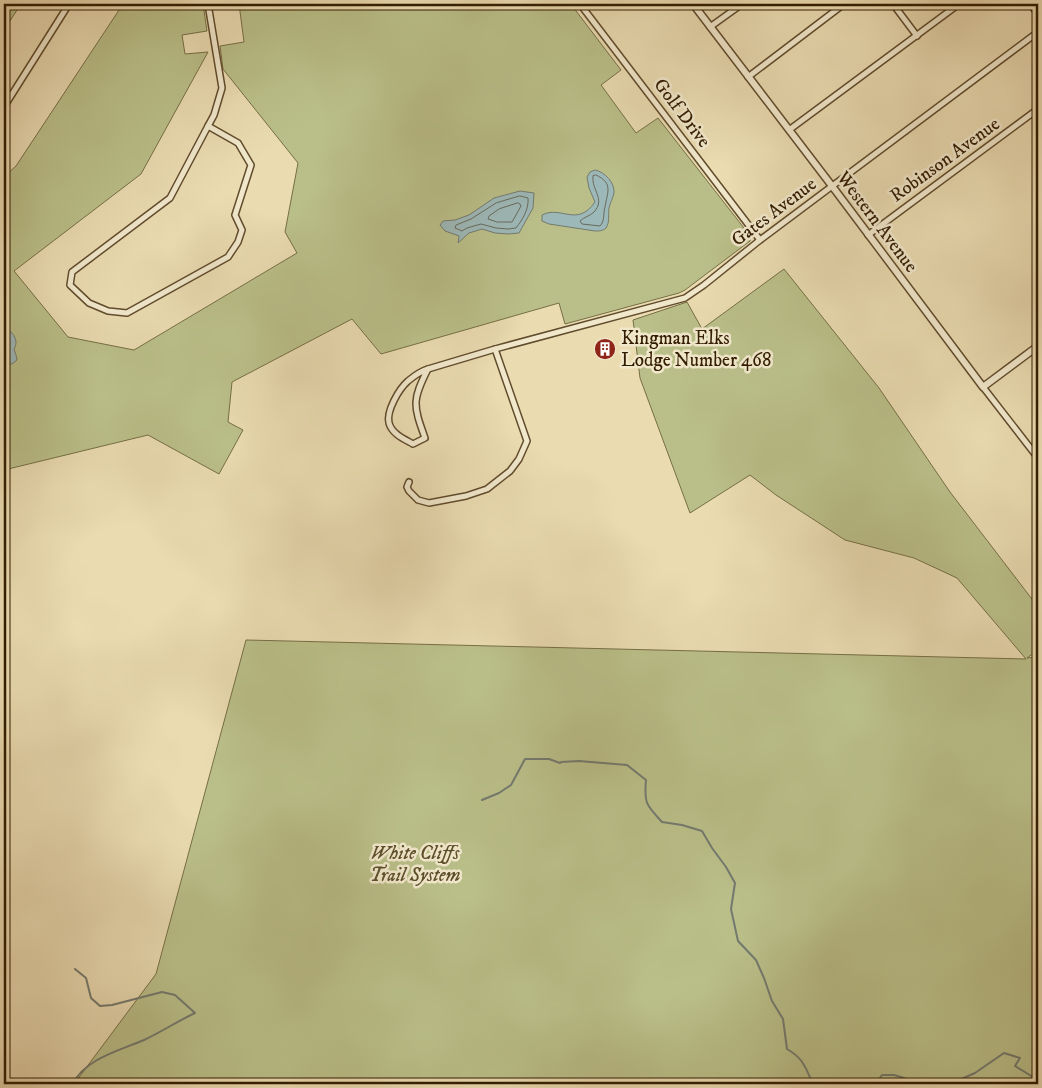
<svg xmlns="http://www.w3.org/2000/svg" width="1042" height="1088" viewBox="0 0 1042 1088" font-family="'IM FELL DW Pica',serif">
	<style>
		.green { fill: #babf89; stroke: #766e45 }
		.water { fill: #9db8b8; stroke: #737a6f }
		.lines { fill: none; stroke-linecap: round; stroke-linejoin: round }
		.shore { stroke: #686a5c; stroke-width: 1 }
		.stream { stroke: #737a6f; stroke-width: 2 }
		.minor-casing { stroke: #614c2d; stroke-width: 8 }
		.tertiary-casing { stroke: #614c2d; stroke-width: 9 }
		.minor { stroke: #f1e8cc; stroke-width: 5 }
		.tertiary { stroke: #f1e8cc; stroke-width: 6 }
		.labels { text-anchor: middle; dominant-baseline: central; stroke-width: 5; stroke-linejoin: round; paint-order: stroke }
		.street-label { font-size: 19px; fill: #331d01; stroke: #f1e8cc }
		.poi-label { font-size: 19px; fill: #331d01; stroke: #f1e8cc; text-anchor: start }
		.park-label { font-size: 19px; font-style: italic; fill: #5c4e2a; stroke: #f1e8cc }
	</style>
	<rect width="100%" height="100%" fill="#eadbb1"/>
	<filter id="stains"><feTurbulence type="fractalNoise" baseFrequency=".004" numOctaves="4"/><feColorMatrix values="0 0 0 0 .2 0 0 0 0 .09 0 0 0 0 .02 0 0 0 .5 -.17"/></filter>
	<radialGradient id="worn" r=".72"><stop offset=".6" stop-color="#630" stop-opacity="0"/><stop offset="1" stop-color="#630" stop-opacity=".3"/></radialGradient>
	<g class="green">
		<path d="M4,4H21L4,30Z"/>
		<path d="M123,4H203L207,31L182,35L185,54L208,52L141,174L14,271L68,337L134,350L297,253L285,232L298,163L223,69L220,46L244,42L239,4H548L573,7L621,70L601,85L636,133L658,118L751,237L750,241L685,290L679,293L565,324L559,303L381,354L352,319L232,382L228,422L243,430L219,474L148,435L4,470V177L16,166Z"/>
		<path d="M784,269L879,388L950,492L1038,607V650L1027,658L1038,657V1084H74L156,974L246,640L1026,659L957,578L914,558L845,540L776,495L750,475L690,513L640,378L633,320L687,302L702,329Z"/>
	</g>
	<g class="water">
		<path d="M595,170C605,172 615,183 614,193C613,198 610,203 609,208C608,215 610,222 606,228C603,231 599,231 595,231L549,224L542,221V215C561,205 577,228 595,202L589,188L587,177L590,172Z"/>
		<path d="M520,191L534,193L533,208L519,233L508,234L495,233L482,229L469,233L458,243L459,236L445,231L440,225L443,221L455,220L469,215L494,198Z"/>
		<path d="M4,326C11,331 20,339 14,349L16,355L17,360L12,364H4Z"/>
	</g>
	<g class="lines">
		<g class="shore">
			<path d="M596,175C614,183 607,193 605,207C603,214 605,221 600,226L582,224L580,221C584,217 590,216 594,212C606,199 591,190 593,176Z"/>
			<path d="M520,196L528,198C529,209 523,219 516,228L508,229L496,228L481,224L467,228L462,231L455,228L456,225L471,219L496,203Z"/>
			<path d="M518,203L520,204L521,206L512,222H497L488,219L489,216L499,209Z"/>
		</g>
		<g class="stream">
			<path d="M482,800L499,793L511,785L525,759H549L560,763L561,762L579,761L627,765L646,780C644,803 646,805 662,822L682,825L702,831L712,848L726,867L735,883L731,909L738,941L756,960L764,978L772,1001L783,1019L787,1049C804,1059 805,1067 813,1084"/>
			<path d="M73,1084C84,1059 121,1050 144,1040C161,1032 178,1021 195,1013L175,995L162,992L112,1005L100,1006L91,998L86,978L75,969"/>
			<path d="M873,1084L877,1082L882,1075H894L914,1081L959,1080L975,1073L1004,1053L1020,1058L1015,1066L1038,1080"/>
		</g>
		<g class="minor-casing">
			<g id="minor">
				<path d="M580,4L760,240"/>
				<path d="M893,4L917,36"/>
				<path d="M1030,4L1038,14"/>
				<path d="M710,27L742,4"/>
				<path d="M748,77L844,4"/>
				<path d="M4,107L69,4"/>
				<path d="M208,126L238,143L251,165L235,215L242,230L238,242L228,257L127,313L108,311L89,303L70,285L72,272L170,198Z"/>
				<path d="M208,126L214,115L222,88L208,4"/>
				<path d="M789,130L959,4"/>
				<path d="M868,235L1038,109"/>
				<path d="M428,369L495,349L685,298L704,285L760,240L1038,32"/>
				<path d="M428,369C412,400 413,405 425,438L413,444C404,439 392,434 389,423C386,411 399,389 408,381C414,376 421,371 428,369Z"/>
				<path d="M983,387L1038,458"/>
				<path d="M409,482L407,487L409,491L418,500L429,503L466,496L487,489L510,471L519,459L527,441L495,349"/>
			</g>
		</g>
		<g class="tertiary-casing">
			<path id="tertiary" d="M693,4L832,186L983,387L1038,346"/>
		</g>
		<use href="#minor" class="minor"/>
		<use href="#tertiary" class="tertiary"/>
	</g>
	<defs>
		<g id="building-disc" transform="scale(1.125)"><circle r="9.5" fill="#8f2418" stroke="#f1e8cc"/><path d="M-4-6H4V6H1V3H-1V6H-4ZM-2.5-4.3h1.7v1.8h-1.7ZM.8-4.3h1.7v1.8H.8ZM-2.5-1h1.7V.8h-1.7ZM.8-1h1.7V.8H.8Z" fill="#fff"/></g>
	</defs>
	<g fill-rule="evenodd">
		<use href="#building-disc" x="605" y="349"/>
	</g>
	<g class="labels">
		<g class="street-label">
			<text transform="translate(682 113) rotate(53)">Golf Drive</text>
			<text transform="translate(945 160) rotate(-36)">Robinson Avenue</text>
			<text transform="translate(774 212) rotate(-37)">Gates Avenue</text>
			<text transform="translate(877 222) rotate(53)">Western Avenue</text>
		</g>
		<g class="poi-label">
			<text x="621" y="338">Kingman Elks<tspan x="621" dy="22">Lodge Number 468</tspan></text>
		</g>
		<g class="park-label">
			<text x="415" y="853">White Cliffs<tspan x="415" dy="22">Trail System</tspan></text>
		</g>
	</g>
	<rect width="1042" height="1088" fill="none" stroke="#eadbb1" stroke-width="20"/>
	<rect x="5" y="5" width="1032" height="1078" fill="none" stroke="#331d01" stroke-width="2.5"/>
	<rect x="10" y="10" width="1022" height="1068" fill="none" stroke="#331d01"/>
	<rect width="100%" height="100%" filter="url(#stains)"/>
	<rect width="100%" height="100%" fill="url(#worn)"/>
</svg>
